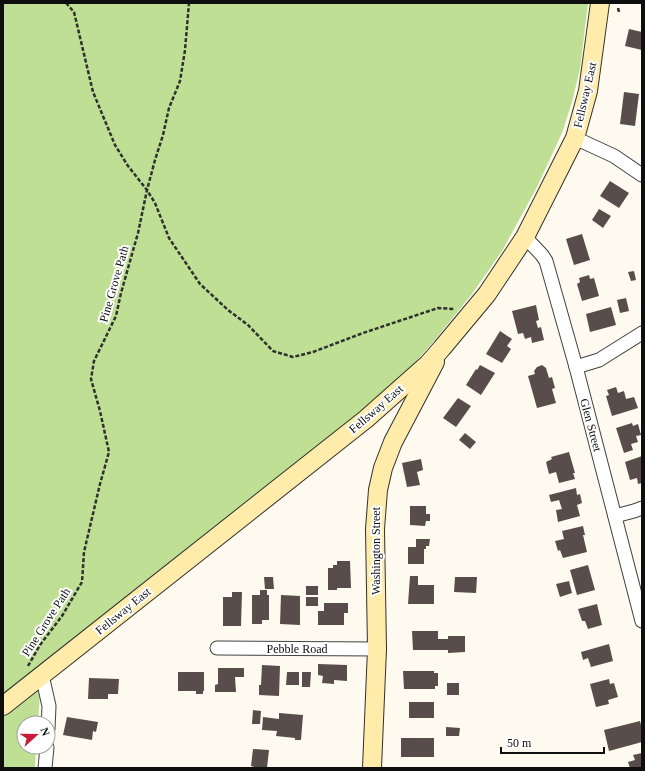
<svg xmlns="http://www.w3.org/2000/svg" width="645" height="771" viewBox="0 0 645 771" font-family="'Times New Roman',serif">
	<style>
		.forest { fill: #bedf94 }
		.building { fill: #584d4a }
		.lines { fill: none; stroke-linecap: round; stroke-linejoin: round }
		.street-casing { stroke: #414141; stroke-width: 15 }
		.secondary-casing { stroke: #303030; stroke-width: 20 }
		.path { stroke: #303030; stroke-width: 2.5; stroke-dasharray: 4 2; stroke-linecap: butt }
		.street { stroke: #fff; stroke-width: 13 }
		.secondary { stroke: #ffebaa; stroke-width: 18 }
		.labels { text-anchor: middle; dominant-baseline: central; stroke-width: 4; stroke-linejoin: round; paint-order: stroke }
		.street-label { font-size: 12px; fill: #0e0e0e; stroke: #fff }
	</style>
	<rect width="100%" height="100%" fill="#fffaef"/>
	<path class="forest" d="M3,3H588L580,69L572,102L562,133L536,189L502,251L472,294L434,341L396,384L42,665L38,723H24V747H36L35,768H3Z"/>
	<g class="building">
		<path d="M629,29L642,32V50L625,46Z"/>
		<path d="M624,92L639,94L635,126L620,124Z"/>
		<path d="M610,181L629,193L619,208L600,196Z"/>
		<path d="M599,209L611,216L603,228L592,220Z"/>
		<path d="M582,234L590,260L574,265L566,239Z"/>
		<path d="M634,271L636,280L631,281L628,272Z"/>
		<path d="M589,275L590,279L594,278L599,296L582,301L577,284L580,282L579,278Z"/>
		<path d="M626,298L629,311L620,313L617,300Z"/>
		<path d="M536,305L539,320L536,321L538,328L541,327L544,340L532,343L531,337L525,339L523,333L518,334L512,311Z"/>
		<path d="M611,307L616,325L590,332L586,314Z"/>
		<path d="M500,331L512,339L507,346L511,349L502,363L486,354Z"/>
		<path d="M480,365L495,373L481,395L466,385L476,369L477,370Z"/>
		<path d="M542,365L546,368L549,378L552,377L555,388L552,389L556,403L537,408L528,376L535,374L534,371L537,367Z"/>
		<path d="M616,387L618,393L624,391L626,399L634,397L638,408L612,416L606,396L609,395L607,390Z"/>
		<path d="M458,398L471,406L456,427L443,418Z"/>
		<path d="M632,423L633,426L638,424L641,435L636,436L638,442L631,444L633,450L624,453L616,428Z"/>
		<path d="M465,433L476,442L470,449L459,440Z"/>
		<path d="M569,452L575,473H573L575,479L559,483L556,472L549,474L546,462L552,459L551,457Z"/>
		<path d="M642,456V483L638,484L637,478L630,480L625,462Z"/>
		<path d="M421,459L423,470L417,472L420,485L407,487L402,463Z"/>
		<path d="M576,488L577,495L580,494L582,503L577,505L580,516L558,522L556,510L562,509L559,500L551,502L549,495Z"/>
		<path d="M410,506H426V514H430V521H426L425,526L410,525Z"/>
		<path d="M583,526L585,535H583L587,552L563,558L560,550L558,551L555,541L564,539L562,531Z"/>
		<path d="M416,539H430L429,546H426V549H424V564H408V547H416Z"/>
		<path d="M337,561H350L351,588H337V590H328V568H333V565H337Z"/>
		<path d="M588,565L595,590L577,595L570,570Z"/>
		<path d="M410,576H418V585H434V604H408Z"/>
		<path d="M264,577H273L274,589H265Z"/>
		<path d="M455,577H477L476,593L454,592Z"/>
		<path d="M569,581L572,593L560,597L556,584Z"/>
		<rect x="306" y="586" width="12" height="9"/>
		<path d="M260,590H267V595H269V620H262V624H252V595H260Z"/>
		<path d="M232,592H242L241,626H223V597H232Z"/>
		<path d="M281,595L300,596V625L280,624Z"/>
		<rect x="306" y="597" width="12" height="9"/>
		<path d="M324,603H348V613H344V625H318V611H324Z"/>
		<path d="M597,604L602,625L588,629L585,621H582L578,609Z"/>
		<path d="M412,631H438V639H448V636H465V652L448,653V650H413Z"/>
		<path d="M609,644L613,661L591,667L588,658L583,660L581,652Z"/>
		<path d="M318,664L347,665V681L334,680V684L322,683L323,676L318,675Z"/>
		<path d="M262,665L280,666L279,696L259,695V685H261Z"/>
		<path d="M218,668H244V677H235L236,692H215V685L218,684Z"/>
		<path d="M403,671H434V673H438V686H435V689H404Z"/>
		<path d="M178,672H204V691H203V694H196V691H178Z"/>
		<path d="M287,672H299V685H286Z"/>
		<path d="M302,672H311L310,687H302Z"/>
		<path d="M89,678L119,679L118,694H108V699H88Z"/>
		<path d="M609,679L610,684L614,683L618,697L608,700L609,704L596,707L590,684Z"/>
		<rect x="447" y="683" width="12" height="12"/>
		<rect x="409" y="702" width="25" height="16"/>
		<path d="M253,710L261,711L260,724H252Z"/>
		<path d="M279,713L303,715L301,740H295V738L276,736L277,731L262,730L263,717L279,719Z"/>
		<path d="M67,717L98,722L96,732L93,731L92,740L63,735Z"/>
		<path d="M640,721L642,729V742L609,751L604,730Z"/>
		<path d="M446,727L460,728L459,736H446Z"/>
		<rect x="401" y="738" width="33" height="19"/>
		<path d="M253,749L269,750L267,768H254V767L251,766Z"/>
		<path d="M642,753V768H630L628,762L635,760L633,755Z"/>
	</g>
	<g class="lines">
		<g class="street-casing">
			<g id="street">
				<path d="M575,138L614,156L642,175"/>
				<path d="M525,237L542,255L546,261L576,367L642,621"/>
				<path d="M576,367L599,360L642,333"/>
				<path d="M615,516L634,511L642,508"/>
				<path d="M217,648L377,649"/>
				<path d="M42,675L49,706L48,729"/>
				<path d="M45,768L47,747"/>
			</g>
		</g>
		<g class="secondary-casing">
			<g id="secondary">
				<path d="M3,706L366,419L428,364L442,348L487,294L525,237L575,138L588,91L600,3"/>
				<path d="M372,768L377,649L375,529L378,490L383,468L393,442L435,362"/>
			</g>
		</g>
		<g class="path">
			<path d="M66,3L74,12L93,92L115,145L128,166L147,190L155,203L169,238L200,284L228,310L248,325L273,351L293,357L313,352L363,333L438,308L454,309"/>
			<path d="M618,8L619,12"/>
			<path d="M28,666L40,645L62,616L82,582L84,552L100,484L109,452L100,411L91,379L94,361L116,316L121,293L138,233L147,190L155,160L163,135L169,108L180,81L185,50L189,3"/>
		</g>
		<use href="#street" class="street"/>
		<use href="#secondary" class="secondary"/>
	</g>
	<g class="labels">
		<g class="street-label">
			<text transform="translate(585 95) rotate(-77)">Fellsway East</text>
			<text transform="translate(114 284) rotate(-74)">Pine Grove Path</text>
			<text transform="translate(376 409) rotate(-41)">Fellsway East</text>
			<text transform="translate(591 425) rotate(75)">Glen Street</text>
			<text transform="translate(376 551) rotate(-90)">Washington Street</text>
			<text transform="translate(123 611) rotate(-39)">Fellsway East</text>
			<text transform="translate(46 622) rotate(-57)">Pine Grove Path</text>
			<text x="297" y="649">Pebble Road</text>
		</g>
	</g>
	<rect width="645" height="771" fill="none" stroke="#0e0e0e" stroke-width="8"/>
	<g transform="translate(36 735) rotate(69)"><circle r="19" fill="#ffffff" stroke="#9f9f9f"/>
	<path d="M0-3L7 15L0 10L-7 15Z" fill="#c91c39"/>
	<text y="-6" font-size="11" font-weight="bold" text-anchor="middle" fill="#0e0e0e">N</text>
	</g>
	<path d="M501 747v6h103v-6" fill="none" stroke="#0e0e0e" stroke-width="2"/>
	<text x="507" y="747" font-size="12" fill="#0e0e0e" stroke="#ffffff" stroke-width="3" paint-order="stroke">50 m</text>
</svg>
